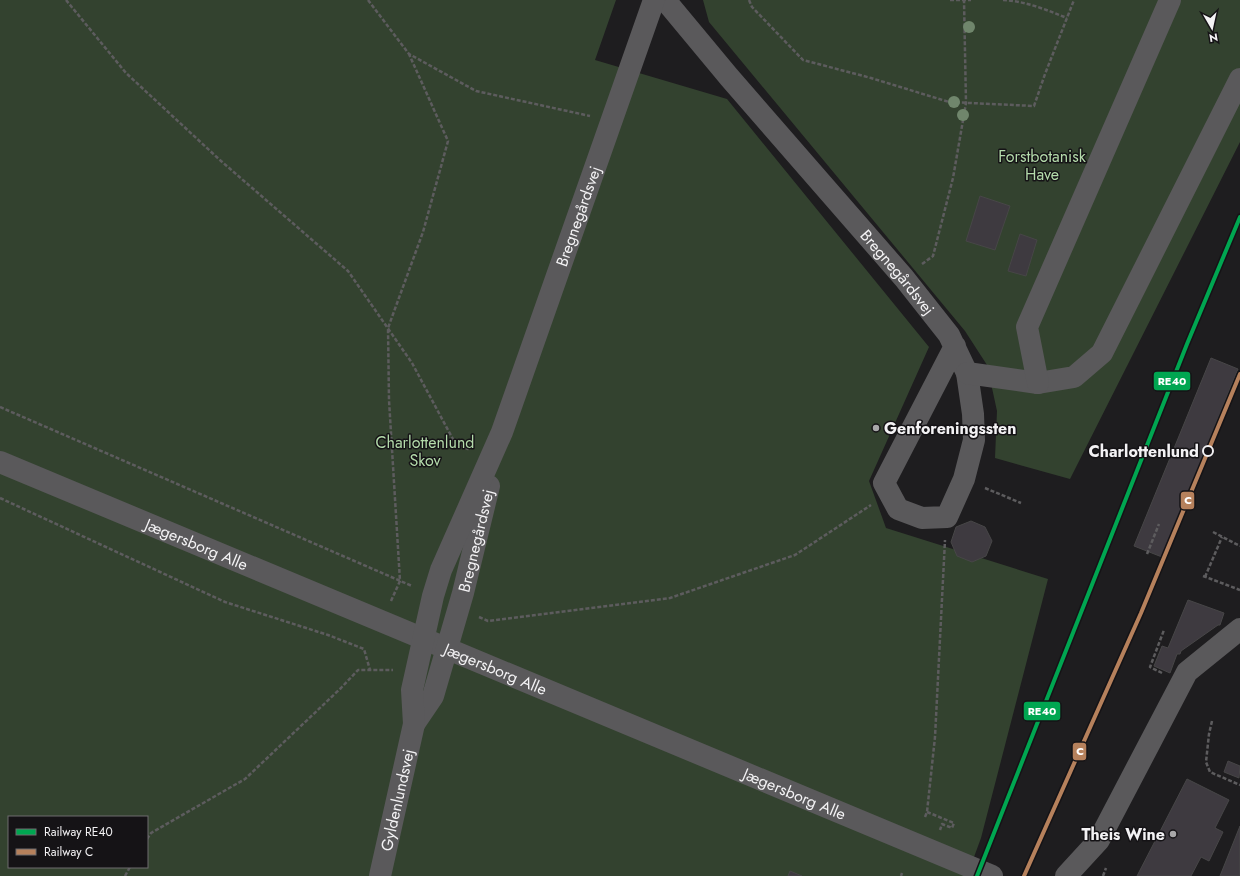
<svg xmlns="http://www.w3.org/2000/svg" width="1240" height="876" viewBox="0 0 1240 876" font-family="Jost,sans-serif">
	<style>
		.green { fill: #33422f; fill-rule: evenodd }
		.building { fill: #3e3a40; stroke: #474647 }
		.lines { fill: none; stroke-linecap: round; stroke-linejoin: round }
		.path { stroke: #5d5c5e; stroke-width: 2.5; stroke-dasharray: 4 2; stroke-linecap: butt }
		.minor { stroke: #5a595b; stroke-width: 22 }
		.rail-1-casing { stroke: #151316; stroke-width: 7 }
		.rail-2-casing { stroke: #151316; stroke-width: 7 }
		.rail-1 { stroke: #00a651; stroke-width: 4 }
		.rail-2 { stroke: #b6815c; stroke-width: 4 }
		.tree { fill: #70866c }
		.poi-dot { fill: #a8a7a9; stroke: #151316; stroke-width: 1.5 }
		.stop-dot { fill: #151316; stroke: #f3f2f4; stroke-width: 2 }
		.labels { text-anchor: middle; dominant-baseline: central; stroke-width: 3; stroke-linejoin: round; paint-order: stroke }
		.park-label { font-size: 16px; fill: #b4dbab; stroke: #151316 }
		.street-label { font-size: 16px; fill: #f3f2f4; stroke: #151316 }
		.poi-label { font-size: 16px; font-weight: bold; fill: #f3f2f4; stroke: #151316; text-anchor: start }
		.stop-label { font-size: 16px; font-weight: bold; fill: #f3f2f4; stroke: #151316; text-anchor: end }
		.line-badge { stroke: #151316; stroke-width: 1.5 }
		.badge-label { font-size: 11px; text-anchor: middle; font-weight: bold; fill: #fff }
	</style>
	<rect width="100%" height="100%" fill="#1e1d1f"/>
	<g class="green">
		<path d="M0,0H616L595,60L727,99L929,347L869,481L886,528L1048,579L981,838L967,876H0ZM9,817H147V867H9Z"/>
		<path d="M703,0H1240V142L1070,479L995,458L997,411L987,365L965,331L709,22Z"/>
	</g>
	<g class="building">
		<path d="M980,196L1010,206L995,250L966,241Z"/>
		<path d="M1020,234L1037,240L1026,276L1008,271Z"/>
		<path d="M1211,358L1238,369L1162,557L1134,546Z"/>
		<path d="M971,521L985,527L992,541L986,556L972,562L957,556L951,542L956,527Z"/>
		<path d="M1188,600L1224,613L1220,625H1218L1181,651L1180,654H1177L1170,673L1154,666L1162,646L1168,648Z"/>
		<path d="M1228,761L1240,766L1239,778L1224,772Z"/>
		<path d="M1187,779L1229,800L1215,828L1223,832L1209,861L1201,857L1191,876H1137Z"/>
		<path d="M1240,826V876H1220Z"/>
		<path d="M790,871L802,876H788Z"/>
	</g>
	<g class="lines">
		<g class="path">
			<path d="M66,0L126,73L221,161L348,271L412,363L455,443L470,450"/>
			<path d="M368,0L409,54L476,91L590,116"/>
			<path d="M749,0L752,7L803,60L871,78L949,102L1034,106L1045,74L1074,0"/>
			<path d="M950,0H971"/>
			<path d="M1003,0C1025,1 1047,10 1067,18"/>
			<path d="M922,264L933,256L953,178L966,103L964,0"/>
			<path d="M0,407L412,586"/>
			<path d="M985,488L1021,503"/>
			<path d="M0,498L225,602L328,635L364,649L370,670"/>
			<path d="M1213,532L1240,546"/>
			<path d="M1147,554L1159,524"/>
			<path d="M1203,576L1240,590"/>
			<path d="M1205,577L1222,537"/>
			<path d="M391,601L400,581L389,400L388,328L423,232L448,141L409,54"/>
			<path d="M479,617L488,621L670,598L795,555L871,505"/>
			<path d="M1162,673L1150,667L1164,630"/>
			<path d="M1212,721L1209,734L1206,762L1210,772L1240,785"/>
			<path d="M927,812L954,823L952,828L942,824L940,830"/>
			<path d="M925,817L927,812L935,737L945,540"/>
			<path d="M147,839L151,833L245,779L341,688L358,670H393"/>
			<path d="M125,876L130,867"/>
			<path d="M901,876L902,873"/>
			<path d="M1103,876L1106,868"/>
		</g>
		<g class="minor">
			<path id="s1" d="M665,0L729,77L904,278L949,335L967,373L973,414L974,440L964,479L947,517L922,518L898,509L884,483L955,346"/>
			<path d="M967,373L1038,383L1074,377L1102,353L1240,79"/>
			<path d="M1038,383L1027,327L1170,0"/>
			<path id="s2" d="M0,462L992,876"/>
			<path id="s3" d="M414,724L433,696L463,593L489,486"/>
			<path id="s4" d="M380,876L414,724L412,690L433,596L441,570L502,432L654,0"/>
			<path d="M1066,876L1099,840L1187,672L1240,629"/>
		</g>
		<g class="rail-1-casing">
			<path id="rail-1" d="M977,876L1187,344L1240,217"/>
		</g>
		<g class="rail-2-casing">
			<path id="rail-2" d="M1024,876L1141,613L1240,374"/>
		</g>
		<use href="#rail-1" class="rail-1"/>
		<use href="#rail-2" class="rail-2"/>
	</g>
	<g class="tree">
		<circle cx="969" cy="27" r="6"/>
		<circle cx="954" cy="102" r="6"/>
		<circle cx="963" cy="115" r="6"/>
	</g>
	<g class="poi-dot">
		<circle cx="876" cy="428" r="4"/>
		<circle cx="1173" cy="834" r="4"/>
	</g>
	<circle class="stop-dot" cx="1208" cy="451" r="5"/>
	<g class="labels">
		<g class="park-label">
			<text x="1042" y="156">Forstbotanisk<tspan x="1042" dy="18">Have</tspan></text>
			<text x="425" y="442">Charlottenlund<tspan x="425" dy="18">Skov</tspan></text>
		</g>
		<g class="street-label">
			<text stroke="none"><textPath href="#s4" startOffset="693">Bregnegårdsvej</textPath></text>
			<text stroke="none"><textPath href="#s1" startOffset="358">Bregnegårdsvej</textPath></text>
			<text stroke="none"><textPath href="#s3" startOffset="195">Bregnegårdsvej</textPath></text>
			<text stroke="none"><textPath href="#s2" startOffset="213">Jægersborg Alle</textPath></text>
			<text stroke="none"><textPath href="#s2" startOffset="537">Jægersborg Alle</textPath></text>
			<text stroke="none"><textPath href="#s2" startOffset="861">Jægersborg Alle</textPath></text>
			<text stroke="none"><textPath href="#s4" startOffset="78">Gyldenlundsvej</textPath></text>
		</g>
		<g class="poi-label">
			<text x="884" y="428">Genforeningssten</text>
			<text x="1165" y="834" text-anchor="end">Theis Wine</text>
		</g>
		<g class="stop-label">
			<text x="1199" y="451">Charlottenlund</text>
		</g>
	</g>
	<g class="line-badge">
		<rect x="1153" y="371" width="38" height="20" rx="4" fill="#00a651"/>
		<rect x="1180" y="491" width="15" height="19" rx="4" fill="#b6815c"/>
		<rect x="1023" y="701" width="38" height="20" rx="4" fill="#00a651"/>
		<rect x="1072" y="742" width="15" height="19" rx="4" fill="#b6815c"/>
	</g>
	<g class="badge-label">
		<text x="1172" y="385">RE40</text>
		<text x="1188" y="504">C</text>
		<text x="1042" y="715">RE40</text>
		<text x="1080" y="755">C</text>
	</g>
	<rect x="8" y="816" width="140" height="52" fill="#151316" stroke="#6e6c6f"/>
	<rect x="16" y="829" width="20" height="6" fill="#00a651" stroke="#6e6c6f"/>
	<text x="44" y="836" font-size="12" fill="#f3f2f4">Railway RE40</text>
	<rect x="16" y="849" width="20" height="6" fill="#b6815c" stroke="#6e6c6f"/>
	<text x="44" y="856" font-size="12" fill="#f3f2f4">Railway C</text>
	<g transform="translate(1212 28) rotate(171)" stroke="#151316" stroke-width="3" paint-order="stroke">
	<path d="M0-3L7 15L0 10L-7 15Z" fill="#f3f2f4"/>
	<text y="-6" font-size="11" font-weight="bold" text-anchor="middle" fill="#f3f2f4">N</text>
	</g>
</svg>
